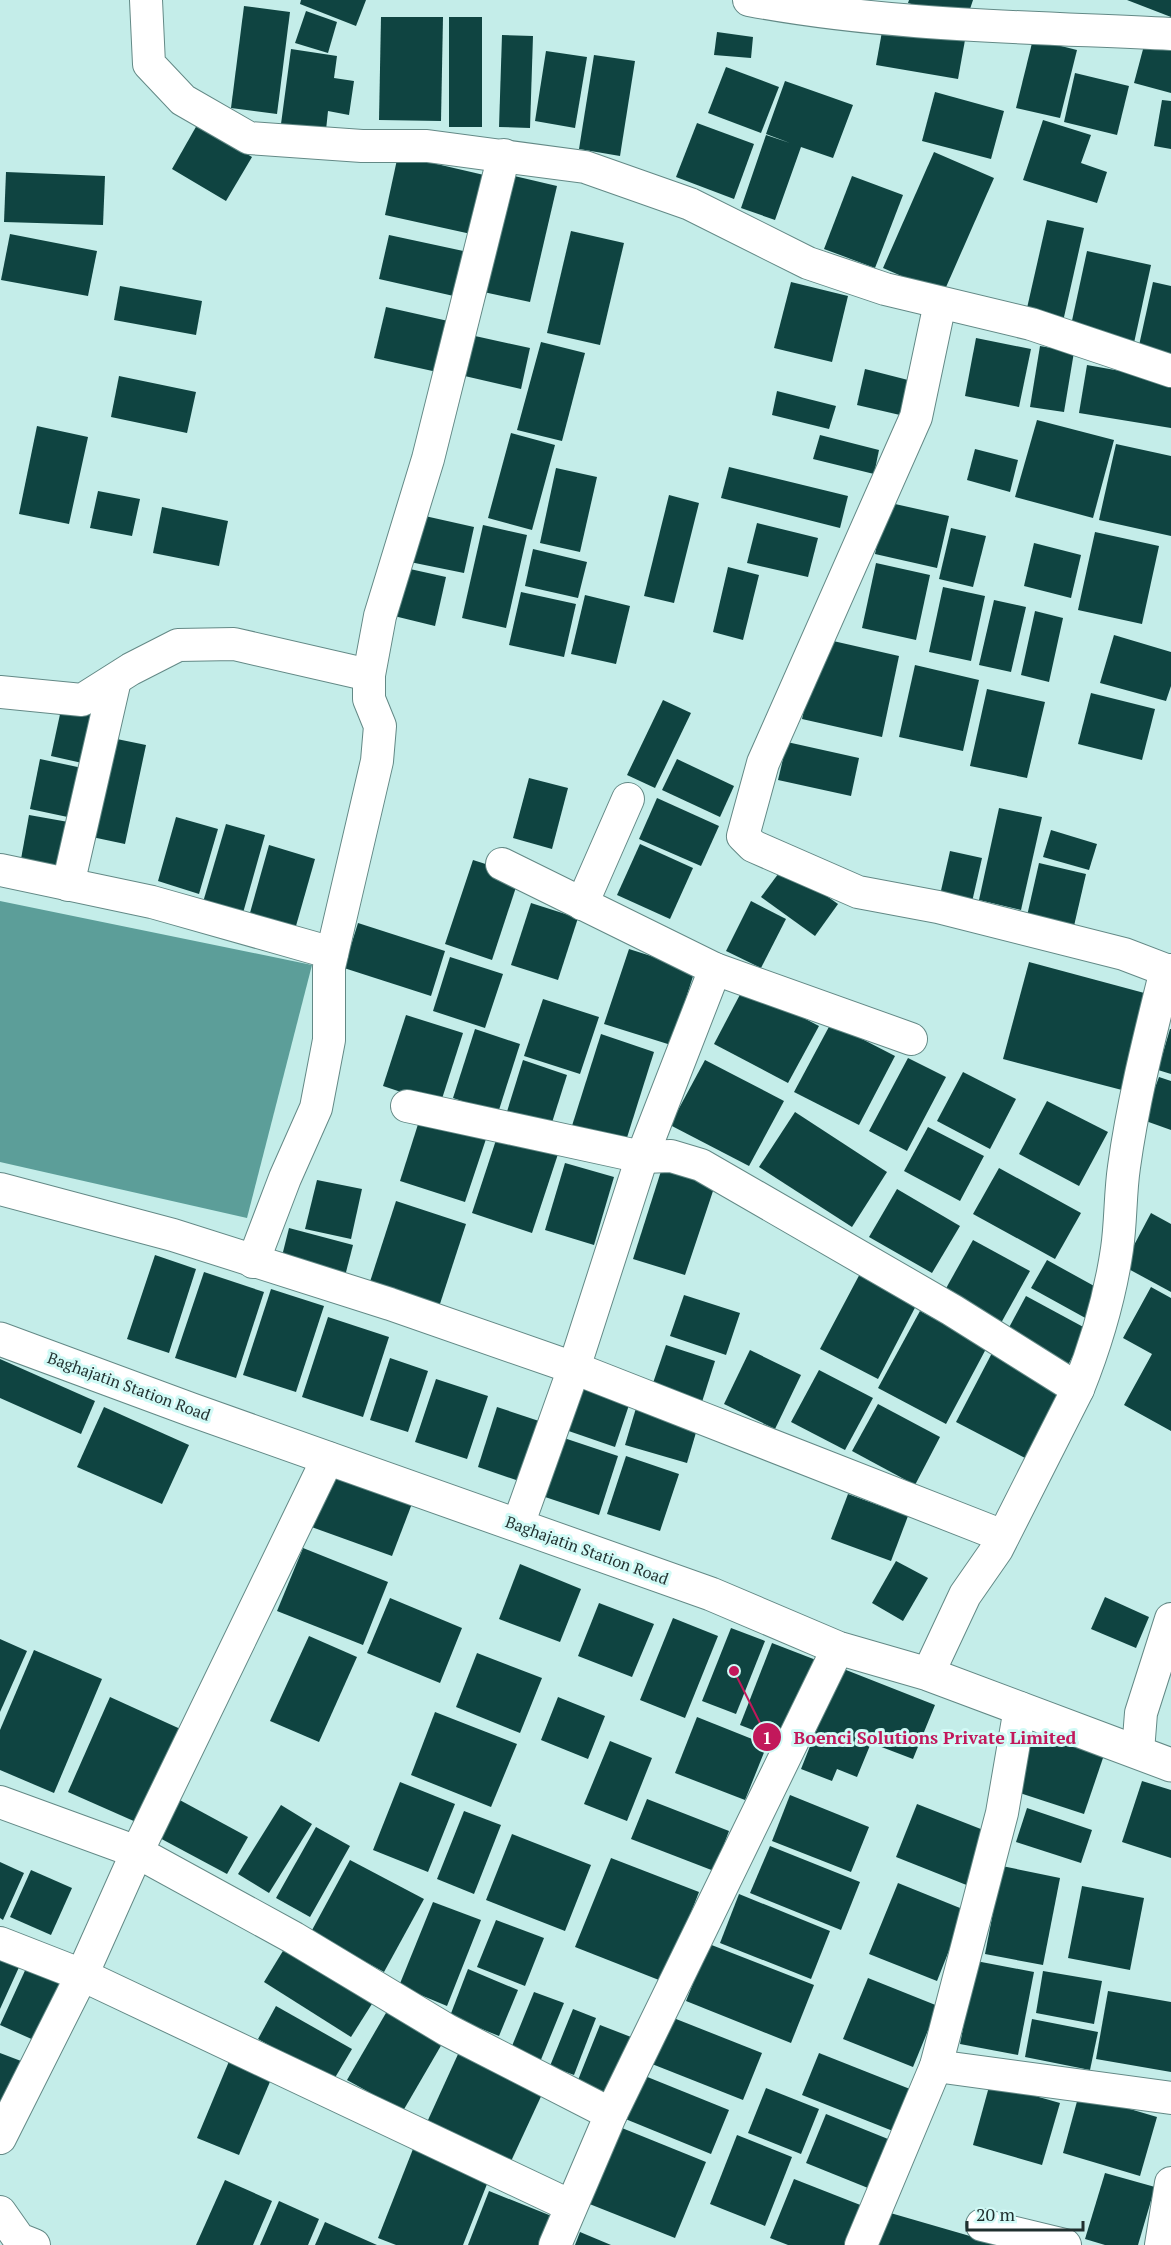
<svg xmlns="http://www.w3.org/2000/svg" width="1171" height="2245" viewBox="0 0 1171 2245" font-family="'PT Serif',serif">
	<style>
		.water { fill: #5c9e99 }
		.building { fill: #0f4441 }
		.lines { fill: none; stroke-linecap: round; stroke-linejoin: round }
		.street-casing { stroke: #638986; stroke-width: 34 }
		.secondary-casing { stroke: #638986; stroke-width: 35 }
		.street { stroke: #fff; stroke-width: 32 }
		.secondary { stroke: #fff; stroke-width: 33 }
		.labels { text-anchor: middle; dominant-baseline: central; stroke-width: 6; stroke-linejoin: round; paint-order: stroke }
		.street-label { font-size: 16px; fill: #1f2f2e; stroke: #d1faf6 }
		.leader { fill: none; stroke: #c2185b; stroke-width: 2 }
		.callout-dot { fill: #c2185b; stroke: #d1faf6; stroke-width: 2 }
		.mark-label { font-size: 18px; text-anchor: middle; font-weight: bold; fill: #fff }
		.callout-label { font-size: 18px; text-anchor: middle; font-weight: bold; fill: #c2185b; stroke: #d1faf6; stroke-width: 6; stroke-linejoin: round; paint-order: stroke }
	</style>
	<rect width="100%" height="100%" fill="#c4ede9"/>
	<path class="water" d="M0,901L312,965L247,1218L0,1162Z"/>
	<g class="building">
		<path d="M301,0H366L356,26L300,4Z"/>
		<path d="M909,0H973L966,21L908,3Z"/>
		<path d="M1127,0H1171V17Z"/>
		<path d="M244,6L290,12L277,114L231,108Z"/>
		<path d="M306,11L337,22L328,53L295,43Z"/>
		<path d="M381,17H443L441,121L379,120Z"/>
		<rect x="449" y="17" width="33" height="110"/>
		<path d="M883,26L965,40L958,79L876,65Z"/>
		<path d="M717,32L753,37L751,58L714,55Z"/>
		<path d="M502,35L533,36L530,128L499,127Z"/>
		<path d="M1146,38L1171,44V93L1134,83Z"/>
		<path d="M1033,39L1077,50L1060,118L1016,108Z"/>
		<path d="M291,49L337,56L334,78L354,81L349,115L328,111L326,130L281,124Z"/>
		<path d="M546,51L587,57L575,128L535,121Z"/>
		<path d="M594,55L635,61L620,156L579,149Z"/>
		<path d="M726,67L779,87L761,133L708,113Z"/>
		<path d="M1075,73L1129,86L1117,135L1064,122Z"/>
		<path d="M785,81L853,105L833,158L801,147L775,220L741,208L766,135L790,143L766,134Z"/>
		<path d="M935,92L1004,111L991,159L922,141Z"/>
		<path d="M1162,100L1171,101V149L1154,146Z"/>
		<path d="M1043,120L1091,135L1081,163L1107,172L1097,203L1023,180Z"/>
		<path d="M697,123L754,144L734,199L676,177Z"/>
		<path d="M197,125L252,157L226,201L172,169Z"/>
		<path d="M934,152L994,178L943,294L883,268Z"/>
		<path d="M398,155L484,175L471,234L385,215Z"/>
		<path d="M6,172L105,176L103,225L4,222Z"/>
		<path d="M506,174L557,186L530,302L479,291Z"/>
		<path d="M852,176L903,195L875,268L824,249Z"/>
		<path d="M1047,220L1084,228L1062,326L1025,317Z"/>
		<path d="M571,231L624,243L600,345L547,333Z"/>
		<path d="M10,234L97,251L88,296L1,280Z"/>
		<path d="M389,235L468,252L458,297L379,279Z"/>
		<path d="M1087,251L1151,265L1134,343L1070,330Z"/>
		<path d="M791,282L848,296L832,362L774,348Z"/>
		<path d="M1153,282L1171,286V358L1138,350Z"/>
		<path d="M120,286L202,301L196,335L114,320Z"/>
		<path d="M386,307L457,323L446,374L374,358Z"/>
		<path d="M466,334L530,348L521,389L456,374Z"/>
		<path d="M976,338L1031,349L1019,407L965,396Z"/>
		<path d="M541,342L585,353L562,441L517,430Z"/>
		<path d="M1040,346L1074,352L1064,412L1030,407Z"/>
		<path d="M1087,365L1171,380V428L1079,413Z"/>
		<path d="M865,369L908,380L900,415L857,405Z"/>
		<path d="M119,376L196,392L187,433L111,417Z"/>
		<path d="M777,391L836,406L829,429L772,415Z"/>
		<path d="M1037,420L1114,440L1093,518L1015,497Z"/>
		<path d="M37,426L88,437L69,524L19,514Z"/>
		<path d="M511,433L555,445L532,530L488,518Z"/>
		<path d="M820,435L879,450L874,474L813,459Z"/>
		<path d="M1116,444L1171,456V536L1099,520Z"/>
		<path d="M975,449L1018,460L1010,492L967,480Z"/>
		<path d="M729,467L848,496L840,528L721,498Z"/>
		<path d="M556,468L597,477L580,552L540,543Z"/>
		<path d="M98,491L140,499L132,536L90,528Z"/>
		<path d="M669,495L699,503L674,603L644,596Z"/>
		<path d="M886,502L949,516L937,568L875,554Z"/>
		<path d="M162,507L228,521L219,566L153,553Z"/>
		<path d="M416,514L474,527L464,573L405,561Z"/>
		<path d="M757,523L818,538L808,577L747,563Z"/>
		<path d="M483,525L527,535L506,628L462,618Z"/>
		<path d="M951,528L986,536L973,587L939,579Z"/>
		<path d="M1095,532L1159,546L1142,624L1078,610Z"/>
		<path d="M1034,543L1081,555L1071,598L1024,586Z"/>
		<path d="M533,549L587,562L578,598L525,586Z"/>
		<path d="M876,563L930,575L916,640L862,628Z"/>
		<path d="M401,567L446,577L435,626L390,615Z"/>
		<path d="M728,567L759,575L743,640L713,632Z"/>
		<path d="M943,587L985,596L971,661L929,652Z"/>
		<path d="M521,592L576,604L564,657L509,645Z"/>
		<path d="M585,595L630,606L616,664L571,654Z"/>
		<path d="M994,600L1026,607L1011,672L979,665Z"/>
		<path d="M1035,611L1063,618L1049,682L1021,675Z"/>
		<path d="M1114,635L1171,652V686L1166,701L1100,683Z"/>
		<path d="M820,638L899,656L882,737L802,719Z"/>
		<path d="M915,665L979,680L963,751L899,737Z"/>
		<path d="M987,689L1045,702L1027,778L970,766Z"/>
		<path d="M1091,693L1155,709L1142,760L1078,744Z"/>
		<path d="M663,700L691,713L655,788L627,775Z"/>
		<path d="M62,705L101,713L91,765L51,756Z"/>
		<path d="M112,738L146,745L125,844L92,837Z"/>
		<path d="M787,742L859,758L851,796L778,780Z"/>
		<path d="M40,759L87,769L77,819L30,809Z"/>
		<path d="M677,759L734,786L720,817L662,790Z"/>
		<path d="M529,778L568,788L552,849L513,838Z"/>
		<path d="M657,798L719,826L701,866L639,839Z"/>
		<path d="M999,808L1042,817L1021,910L979,900Z"/>
		<path d="M29,815L74,823L64,878L19,870Z"/>
		<path d="M176,817L218,829L199,894L158,881Z"/>
		<path d="M226,824L265,835L241,920L201,909Z"/>
		<path d="M1051,830L1097,844L1089,870L1043,857Z"/>
		<path d="M640,844L693,868L670,919L617,895Z"/>
		<path d="M269,845L315,859L294,933L248,920Z"/>
		<path d="M950,851L982,858L972,902L940,895Z"/>
		<path d="M473,860L520,875L492,960L445,944Z"/>
		<path d="M1039,863L1086,874L1074,926L1027,916Z"/>
		<path d="M784,866L838,904L815,936L761,897Z"/>
		<path d="M751,901L786,919L761,968L726,951Z"/>
		<path d="M531,903L578,918L558,980L511,965Z"/>
		<path d="M358,923L445,951L431,996L344,968Z"/>
		<path d="M629,949L695,970L671,1045L604,1024Z"/>
		<path d="M450,957L503,974L485,1028L433,1011Z"/>
		<path d="M1029,962L1148,994L1122,1090L1003,1059Z"/>
		<path d="M744,987L819,1026L788,1083L714,1044Z"/>
		<path d="M543,999L599,1017L580,1074L524,1056Z"/>
		<path d="M406,1015L463,1033L440,1105L383,1086Z"/>
		<path d="M831,1023L895,1056L859,1125L794,1092Z"/>
		<path d="M475,1029L520,1044L498,1113L453,1098Z"/>
		<path d="M1170,1029H1171V1074L1158,1070Z"/>
		<path d="M601,1034L654,1052L624,1147L571,1129Z"/>
		<path d="M908,1058L946,1077L907,1151L869,1131Z"/>
		<path d="M523,1060L567,1075L549,1132L505,1118Z"/>
		<path d="M705,1060L784,1101L749,1166L670,1125Z"/>
		<path d="M963,1072L1016,1099L990,1149L937,1121Z"/>
		<path d="M1159,1077L1171,1081V1130L1143,1120Z"/>
		<path d="M1047,1101L1108,1132L1079,1186L1019,1154Z"/>
		<path d="M795,1112L887,1172L852,1227L759,1167Z"/>
		<path d="M420,1118L486,1139L465,1202L400,1181Z"/>
		<path d="M928,1127L984,1156L960,1201L904,1171Z"/>
		<path d="M498,1134L558,1154L532,1233L472,1213Z"/>
		<path d="M565,1163L614,1177L594,1245L545,1230Z"/>
		<path d="M662,1168L715,1185L685,1275L633,1259Z"/>
		<path d="M999,1168L1081,1213L1055,1259L973,1214Z"/>
		<path d="M317,1180L362,1189L351,1239L305,1229Z"/>
		<path d="M897,1189L960,1226L932,1273L869,1237Z"/>
		<path d="M396,1201L466,1224L438,1310L368,1288Z"/>
		<path d="M1151,1213L1171,1224V1292L1123,1266Z"/>
		<path d="M289,1228L353,1245L345,1276L281,1260Z"/>
		<path d="M973,1240L1030,1271L1001,1323L944,1292Z"/>
		<path d="M155,1255L196,1269L169,1353L127,1339Z"/>
		<path d="M1047,1260L1105,1292L1089,1320L1031,1288Z"/>
		<path d="M863,1268L920,1298L878,1379L820,1349Z"/>
		<path d="M204,1272L264,1292L236,1378L175,1358Z"/>
		<path d="M1151,1287L1171,1298V1431L1124,1405L1152,1354L1123,1338Z"/>
		<path d="M271,1289L324,1306L296,1392L243,1375Z"/>
		<path d="M684,1295L740,1313L726,1355L670,1336Z"/>
		<path d="M1026,1296L1087,1329L1066,1369L1005,1335Z"/>
		<path d="M920,1311L987,1347L946,1424L878,1388Z"/>
		<path d="M328,1317L389,1337L363,1417L302,1397Z"/>
		<path d="M666,1345L715,1361L702,1402L652,1386Z"/>
		<path d="M750,1350L801,1375L775,1429L724,1404Z"/>
		<path d="M992,1353L1062,1389L1025,1458L956,1422Z"/>
		<path d="M390,1358L428,1371L408,1432L370,1420Z"/>
		<path d="M0,1359L95,1401L81,1434L0,1398Z"/>
		<path d="M819,1370L873,1398L845,1450L791,1422Z"/>
		<path d="M575,1377L632,1396L615,1447L557,1427Z"/>
		<path d="M436,1379L488,1396L467,1459L415,1442Z"/>
		<path d="M639,1398L700,1419L687,1463L625,1445Z"/>
		<path d="M878,1404L940,1437L915,1485L852,1451Z"/>
		<path d="M104,1407L189,1445L162,1504L77,1467Z"/>
		<path d="M497,1407L548,1424L528,1484L478,1467Z"/>
		<path d="M558,1436L618,1456L599,1515L539,1495Z"/>
		<path d="M626,1456L679,1474L660,1531L607,1514Z"/>
		<path d="M327,1470L413,1501L392,1556L306,1525Z"/>
		<path d="M848,1494L908,1516L891,1561L831,1539Z"/>
		<path d="M303,1548L388,1582L363,1645L277,1611Z"/>
		<path d="M896,1561L928,1578L903,1621L872,1603Z"/>
		<path d="M520,1564L581,1589L560,1642L499,1619Z"/>
		<path d="M1105,1597L1149,1617L1136,1648L1091,1629Z"/>
		<path d="M390,1598L462,1628L440,1683L367,1653Z"/>
		<path d="M599,1603L654,1624L632,1677L578,1656Z"/>
		<path d="M673,1618L718,1636L685,1718L640,1700Z"/>
		<path d="M731,1628L765,1641L736,1714L702,1701Z"/>
		<path d="M309,1636L357,1657L319,1742L270,1721Z"/>
		<path d="M0,1639L27,1651L0,1712Z"/>
		<path d="M772,1643L816,1660L784,1742L740,1725Z"/>
		<path d="M34,1650L102,1679L54,1793L0,1770V1730Z"/>
		<path d="M477,1653L542,1678L520,1733L456,1707Z"/>
		<path d="M841,1668L935,1705L913,1759L871,1743L857,1777L837,1769L832,1781L801,1769Z"/>
		<path d="M110,1697L187,1732L145,1826L68,1792Z"/>
		<path d="M558,1697L605,1716L588,1759L541,1740Z"/>
		<path d="M435,1712L517,1744L491,1807L411,1775Z"/>
		<path d="M697,1717L767,1745L745,1800L675,1773Z"/>
		<path d="M1030,1731L1104,1755L1084,1814L1011,1790Z"/>
		<path d="M610,1741L652,1758L627,1821L584,1804Z"/>
		<path d="M1142,1781L1171,1790V1858L1122,1842Z"/>
		<path d="M400,1782L455,1804L428,1872L373,1850Z"/>
		<path d="M790,1795L869,1827L851,1872L772,1841Z"/>
		<path d="M176,1798L248,1837L227,1874L156,1836Z"/>
		<path d="M647,1799L729,1831L714,1871L631,1839Z"/>
		<path d="M917,1804L991,1833L969,1886L896,1857Z"/>
		<path d="M281,1805L312,1824L269,1893L238,1874Z"/>
		<path d="M1027,1808L1092,1830L1081,1863L1016,1842Z"/>
		<path d="M464,1811L501,1825L474,1894L437,1879Z"/>
		<path d="M316,1827L350,1846L310,1917L276,1898Z"/>
		<path d="M512,1834L591,1865L565,1931L486,1900Z"/>
		<path d="M770,1846L860,1882L841,1930L750,1893Z"/>
		<path d="M611,1858L699,1892L664,1982L575,1947Z"/>
		<path d="M350,1860L424,1899L384,1972L311,1932Z"/>
		<path d="M0,1862L24,1873L3,1920L0,1918Z"/>
		<path d="M1002,1866L1060,1878L1043,1965L985,1954Z"/>
		<path d="M31,1870L72,1888L51,1935L10,1917Z"/>
		<path d="M898,1883L965,1910L937,1981L869,1954Z"/>
		<path d="M1082,1886L1144,1898L1130,1970L1068,1958Z"/>
		<path d="M739,1894L830,1931L811,1979L720,1943Z"/>
		<path d="M433,1902L481,1920L447,2006L399,1986Z"/>
		<path d="M496,1920L544,1938L525,1986L477,1967Z"/>
		<path d="M289,1941L377,1996L351,2037L264,1982Z"/>
		<path d="M709,1944L814,1985L791,2043L686,2001Z"/>
		<path d="M0,1956L20,1965L0,2009Z"/>
		<path d="M976,1961L1034,1972L1018,2055L960,2044Z"/>
		<path d="M28,1964L63,1980L36,2041L0,2025Z"/>
		<path d="M468,1969L518,1990L499,2036L450,2016Z"/>
		<path d="M1043,1971L1102,1981L1094,2024L1036,2013Z"/>
		<path d="M868,1978L938,2006L913,2067L843,2039Z"/>
		<path d="M1108,1991L1171,2002V2072L1096,2059Z"/>
		<path d="M534,1992L564,2003L540,2062L510,2051Z"/>
		<path d="M276,2006L352,2049L333,2081L258,2039Z"/>
		<path d="M390,2006L446,2037L403,2111L347,2080Z"/>
		<path d="M573,2009L596,2018L574,2075L550,2066Z"/>
		<path d="M671,2017L762,2053L743,2100L652,2064Z"/>
		<path d="M1032,2019L1098,2032L1090,2070L1025,2057Z"/>
		<path d="M600,2025L631,2037L607,2098L576,2085Z"/>
		<path d="M459,2052L544,2090L507,2170L423,2131Z"/>
		<path d="M0,2053L21,2061L0,2113Z"/>
		<path d="M819,2053L915,2091L898,2133L802,2095Z"/>
		<path d="M230,2059L272,2077L239,2155L197,2138Z"/>
		<path d="M640,2074L729,2110L711,2154L623,2118Z"/>
		<path d="M990,2083L1060,2103L1042,2165L973,2145Z"/>
		<path d="M766,2088L819,2109L801,2154L748,2133Z"/>
		<path d="M1079,2094L1157,2117L1140,2176L1063,2153Z"/>
		<path d="M826,2114L888,2139L868,2188L806,2163Z"/>
		<path d="M617,2126L706,2162L675,2238L587,2203Z"/>
		<path d="M737,2135L792,2157L765,2226L710,2204Z"/>
		<path d="M413,2149L489,2179L463,2245H396L378,2238Z"/>
		<path d="M1105,2173L1155,2187L1138,2245H1105L1085,2239Z"/>
		<path d="M794,2179L868,2208L854,2245H788L770,2238Z"/>
		<path d="M225,2180L272,2201L253,2245H196Z"/>
		<path d="M489,2191L559,2219L549,2245H468Z"/>
		<path d="M279,2201L319,2219L308,2245H260Z"/>
		<path d="M887,2212L994,2243V2245H877Z"/>
		<path d="M325,2222L377,2245H315Z"/>
		<path d="M580,2232L611,2245H575Z"/>
	</g>
	<g class="lines">
		<g class="street-casing">
			<g id="street">
				<path d="M146,0L149,64L183,100L249,138L362,146H427L585,167L690,204L808,263L885,289L1031,324L1171,371"/>
				<path d="M749,0C887,26 1031,27 1171,34"/>
				<path d="M940,303L916,417L763,763L743,836L753,846L858,892L938,907L1124,954L1166,970"/>
				<path d="M0,692L82,700L131,669L178,645L234,644L369,675"/>
				<path d="M502,864L715,969L911,1039"/>
				<path d="M0,870L152,902L332,953"/>
				<path d="M68,885L115,680"/>
				<path d="M582,904L628,799"/>
				<path d="M407,1106L642,1157L671,1156L701,1165L952,1310L1078,1389"/>
				<path d="M0,1189L173,1235L390,1304L574,1368L1003,1536"/>
				<path d="M253,1262L285,1178L316,1108L329,1040V967L377,761L380,726L369,699V675L380,616L428,459L504,155"/>
				<path d="M518,1525L574,1368L642,1157L715,969"/>
				<path d="M928,1674L965,1595L997,1549L1078,1389C1096,1344 1110,1297 1117,1249C1121,1222 1120,1194 1124,1167C1133,1101 1150,1035 1166,970H1171"/>
				<path d="M1138,1751L1141,1713L1171,1619"/>
				<path d="M0,1802L137,1852L294,1938L447,2030L611,2114"/>
				<path d="M0,1943L82,1975L571,2206"/>
				<path d="M936,2066L1171,2098"/>
				<path d="M0,2138L82,1975L137,1852L328,1458"/>
				<path d="M0,2212L19,2239L34,2245"/>
				<path d="M982,2225L1065,2245"/>
				<path d="M555,2245L611,2114L838,1648"/>
				<path d="M861,2245L936,2066L1002,1813L1020,1708"/>
				<path d="M1161,2245L1171,2183"/>
			</g>
		</g>
		<g class="secondary-casing">
			<path id="secondary" d="M0,1339L192,1410L711,1594L838,1648L928,1674L1171,1765"/>
		</g>
		<use href="#street" class="street"/>
		<use href="#secondary" class="secondary"/>
	</g>
	<g class="labels">
		<g class="street-label">
			<text transform="translate(129 1386) rotate(20)">Baghajatin Station Road</text>
			<text transform="translate(587 1550) rotate(20)">Baghajatin Station Road</text>
		</g>
	</g>
	<path class="leader" d="M734 1671L767 1737"/>
	<g class="callout-dot">
		<circle cx="734" cy="1671" r="6"/>
		<circle cx="767" cy="1737" r="15"/>
	</g>
	<g class="mark-label">
		<text x="767" y="1744">1</text>
	</g>
	<g class="callout-label">
		<text x="935" y="1744">Boenci Solutions Private Limited</text>
	</g>
	<path d="M967 2221v9h116v-9" fill="none" stroke="#1f2f2e" stroke-width="3"/>
	<text x="976" y="2221" font-size="18" fill="#1f2f2e" stroke="#d1faf6" stroke-width="4.5" paint-order="stroke">20 m</text>
</svg>
